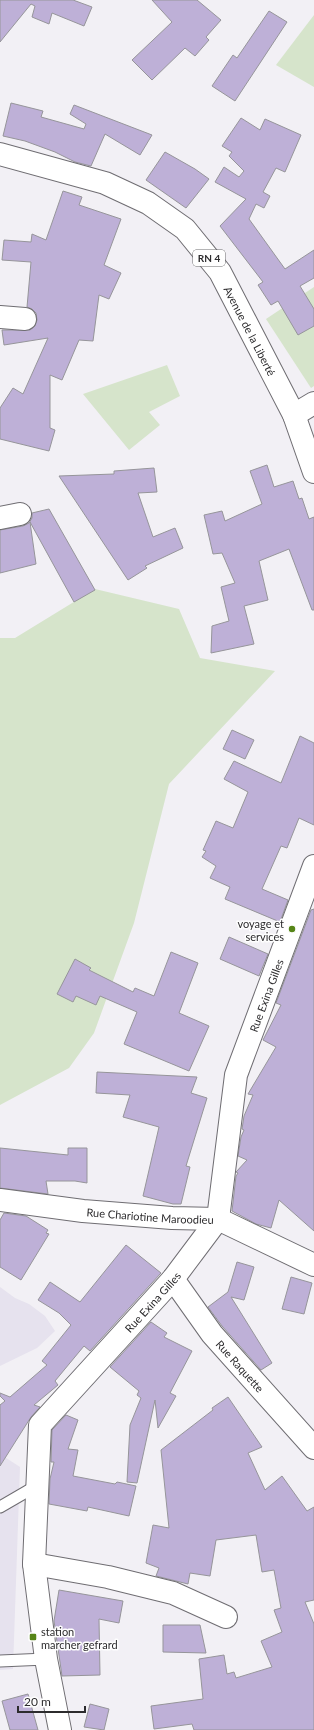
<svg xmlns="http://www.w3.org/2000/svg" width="314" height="1730" viewBox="0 0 314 1730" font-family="Lato,sans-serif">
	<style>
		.built { fill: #e6e2ee }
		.green { fill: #d6e4cb }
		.building { fill: #beb0d7; stroke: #96959a }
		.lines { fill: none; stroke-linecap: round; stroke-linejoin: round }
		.service-casing { stroke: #6f6d72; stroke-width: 13 }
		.minor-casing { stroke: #6f6d72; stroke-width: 24 }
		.primary-casing { stroke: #6f6d72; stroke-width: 24 }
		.service { stroke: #fff; stroke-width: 11 }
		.minor { stroke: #fff; stroke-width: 22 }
		.primary { stroke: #fff; stroke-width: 22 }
		.poi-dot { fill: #568517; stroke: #fefefe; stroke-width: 1.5 }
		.labels { text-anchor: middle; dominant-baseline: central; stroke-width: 3; stroke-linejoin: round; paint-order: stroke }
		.shield { fill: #fefefe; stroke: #6b6a6c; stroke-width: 1 }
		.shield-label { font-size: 10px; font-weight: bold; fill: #2c2b2d }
		.street-label { font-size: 11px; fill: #2c2b2d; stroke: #fefefe }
		.poi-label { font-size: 11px; fill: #2c2b2d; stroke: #fefefe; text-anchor: end }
	</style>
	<rect width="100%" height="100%" fill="#f2f0f5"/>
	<g class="built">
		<path d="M0,1287L15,1298L29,1304L45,1316L55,1331L37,1348L0,1366Z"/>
		<path d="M0,1454L20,1467L13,1669L0,1670Z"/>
	</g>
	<g class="green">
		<path d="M314,15V87L276,65Z"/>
		<path d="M314,287V386L311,388L266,319Z"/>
		<path d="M167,365L180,396L149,412L160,425L129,450L83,394Z"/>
		<path d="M95,589L179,609L200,658L275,671L169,784L134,923L94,1033L69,1068L0,1105V638H15Z"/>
	</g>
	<g class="building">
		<path d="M0,0H73L92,7L84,26L52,13L49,24L32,17L35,6L31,4L0,42Z"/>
		<path d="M152,0H197L221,20L206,37L209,40L195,56L185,48L152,80L132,60L172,22Z"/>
		<path d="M269,11L287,22L235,101L212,86L233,55L237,58Z"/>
		<path d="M11,103L43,111L41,117L84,129L86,124L70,114L74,105L152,135L140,155L105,134L91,166L75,162L55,152L25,141L3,136Z"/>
		<path d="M241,118L260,130L265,119L301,135L285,172L276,168L263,192L270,196L264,208L256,204L249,219L285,269L314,250V278L300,286L314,309V326L298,335L278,301L271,305L258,285L263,282L220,226L246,199L215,182L224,167L239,177L244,171L229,156L232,152L222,146Z"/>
		<path d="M165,152L195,169L209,179L186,208L146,180Z"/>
		<path d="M63,191L82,197L79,205L121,219L104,265L121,273L109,299L99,295L93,341L79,340L62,380L50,375V428L55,430L49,451L0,439V408L13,388L23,394L48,338L4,345L2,330H30L35,326L37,320L36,313L32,309L27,307L31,262L2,260L4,240L31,242L32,234L46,240Z"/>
		<path d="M267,465L274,487L293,481L299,499L302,498L309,519L314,517V610H312L289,549L259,561L268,600L244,606L254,644L211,653L212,626L229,621L221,587L235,583L222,553L213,554L204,515L222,511L225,521L262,504L250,471Z"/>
		<path d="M154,468L157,492L138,493L153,537L175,528L183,548L145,566L147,568L128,580L59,476L114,474V471Z"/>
		<path d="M49,509L95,590L74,602L30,522L36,564L0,573V530L23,526L29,523L32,518V513Z"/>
		<path d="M232,730L254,740L245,759L223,749Z"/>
		<path d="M300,736L314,743V825L299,818L287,848L281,846L262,889L288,900L280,922L225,899L230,887L210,878L216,866L202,857L206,851L203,850L216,821L233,828L248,792L224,779L234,761L281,783Z"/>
		<path d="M314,909V1231L279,1200L271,1228L256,1224L232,1211L236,1176L238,1173L236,1172L247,1160L238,1156L241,1137L244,1130L242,1129L244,1116L253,1095L248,1094L276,1047L263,1040L281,1005L276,1003L311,910Z"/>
		<path d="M229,937L268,954L259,976L220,959Z"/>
		<path d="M171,952L198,963L179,1013L209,1026L189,1071L124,1044L137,1012L100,996L96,1005L76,996L73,1002L57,994L75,959L91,968L89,970L133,992L135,988L154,996Z"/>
		<path d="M97,1072L197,1077L191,1093L207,1098L186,1166L190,1167L181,1204H173L143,1196L159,1127L123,1117L130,1095L96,1093Z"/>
		<path d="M0,1148L68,1155V1148H87V1183L75,1181H46L48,1194L0,1188Z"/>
		<path d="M4,1213L26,1216L48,1230L46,1233L49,1234L21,1280L0,1267V1220Z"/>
		<path d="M126,1245L161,1273L90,1351L84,1346L55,1381L58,1385L34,1405L40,1407L31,1417L0,1466V1405L5,1401L0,1396V1393L10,1397L47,1365L42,1361L71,1325L59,1313L38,1300L50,1282L80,1302Z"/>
		<path d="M237,1262L254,1267L244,1300L231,1297L272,1363L261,1370L222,1326L208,1307L228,1292Z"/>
		<path d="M291,1277L312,1283L304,1314L282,1309Z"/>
		<path d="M151,1322L167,1333L164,1337L192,1351L170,1393L176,1396L158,1428L155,1400L137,1483L127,1482L130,1425L141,1398L137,1395L139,1391L110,1367Z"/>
		<path d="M228,1397L262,1447L248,1453L265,1490L282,1476L307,1511L314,1507V1600L305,1602L314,1624V1730H194L192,1724L154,1729L151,1706L203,1699L199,1659L224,1655L227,1674L234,1672L236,1678L272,1667L261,1641L282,1632L274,1610L281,1608L274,1570L262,1572L256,1535L216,1540L210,1576L190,1573L188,1584L156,1576L159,1568L146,1563L153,1525L169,1528L161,1450L213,1410L212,1408Z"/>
		<path d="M66,1415L78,1420L68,1449L78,1450L73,1476L115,1484L117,1482L136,1486L129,1516L88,1507L87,1511L49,1504L50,1479L54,1462H51L52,1430Z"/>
		<path d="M59,1590L123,1601L119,1623L99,1619L100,1675L62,1676L54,1621Z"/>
		<path d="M163,1625H200L206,1653L163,1652Z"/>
		<path d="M28,1694L38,1730H10L2,1701Z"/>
		<path d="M90,1704L109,1709L104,1730L84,1727Z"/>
	</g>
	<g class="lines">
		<g class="service-casing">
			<g id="service">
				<path d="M0,1507L38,1485"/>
				<path d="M0,1661L46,1659"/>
			</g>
		</g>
		<g class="minor-casing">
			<g id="minor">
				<path d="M0,317L25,319"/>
				<path d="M294,415L314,403"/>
				<path d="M0,518L20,514"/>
				<path id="s1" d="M0,1200L83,1211L172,1218L218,1219L314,1265"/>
				<path id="s2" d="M173,1279L212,1334L314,1448"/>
				<path d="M34,1564L108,1577L173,1593L226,1617"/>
				<path id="s3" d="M60,1730L46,1659L34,1564L40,1425L173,1279L218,1219L236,1075L314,866"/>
			</g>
		</g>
		<g class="primary-casing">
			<g id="primary">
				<path id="s4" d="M0,154L105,183L148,203L185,229L220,272L294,415L314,472"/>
			</g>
		</g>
		<use href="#service" class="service"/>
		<use href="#minor" class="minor"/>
		<use href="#primary" class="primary"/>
	</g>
	<g class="poi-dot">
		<circle cx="292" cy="929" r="4"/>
		<rect x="29" y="1633" width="8" height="8" rx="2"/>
	</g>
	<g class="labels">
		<rect class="shield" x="193" y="250" width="32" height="16" rx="3"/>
		<g class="shield-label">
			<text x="209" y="258">RN 4</text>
		</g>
		<g class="street-label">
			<text stroke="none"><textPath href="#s4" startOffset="323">Avenue de la Liberté</textPath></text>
			<text stroke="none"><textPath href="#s3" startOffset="810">Rue Exina Gilles</textPath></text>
			<text stroke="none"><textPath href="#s1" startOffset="151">Rue Chariotine Maroodieu</textPath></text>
			<text stroke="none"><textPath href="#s3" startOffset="474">Rue Exina Gilles</textPath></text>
			<text stroke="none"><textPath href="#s2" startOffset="110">Rue Raquette</textPath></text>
		</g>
		<g class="poi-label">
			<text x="284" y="923">voyage et<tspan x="284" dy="13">services</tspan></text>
			<text x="41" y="1631" text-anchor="start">station<tspan x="41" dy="13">marcher gefrard</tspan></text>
		</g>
	</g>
	<path d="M18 1706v6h67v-6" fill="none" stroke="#2c2b2d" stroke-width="2"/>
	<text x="24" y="1706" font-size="12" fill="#2c2b2d" stroke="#fefefe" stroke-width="3" paint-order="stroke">20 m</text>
</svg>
